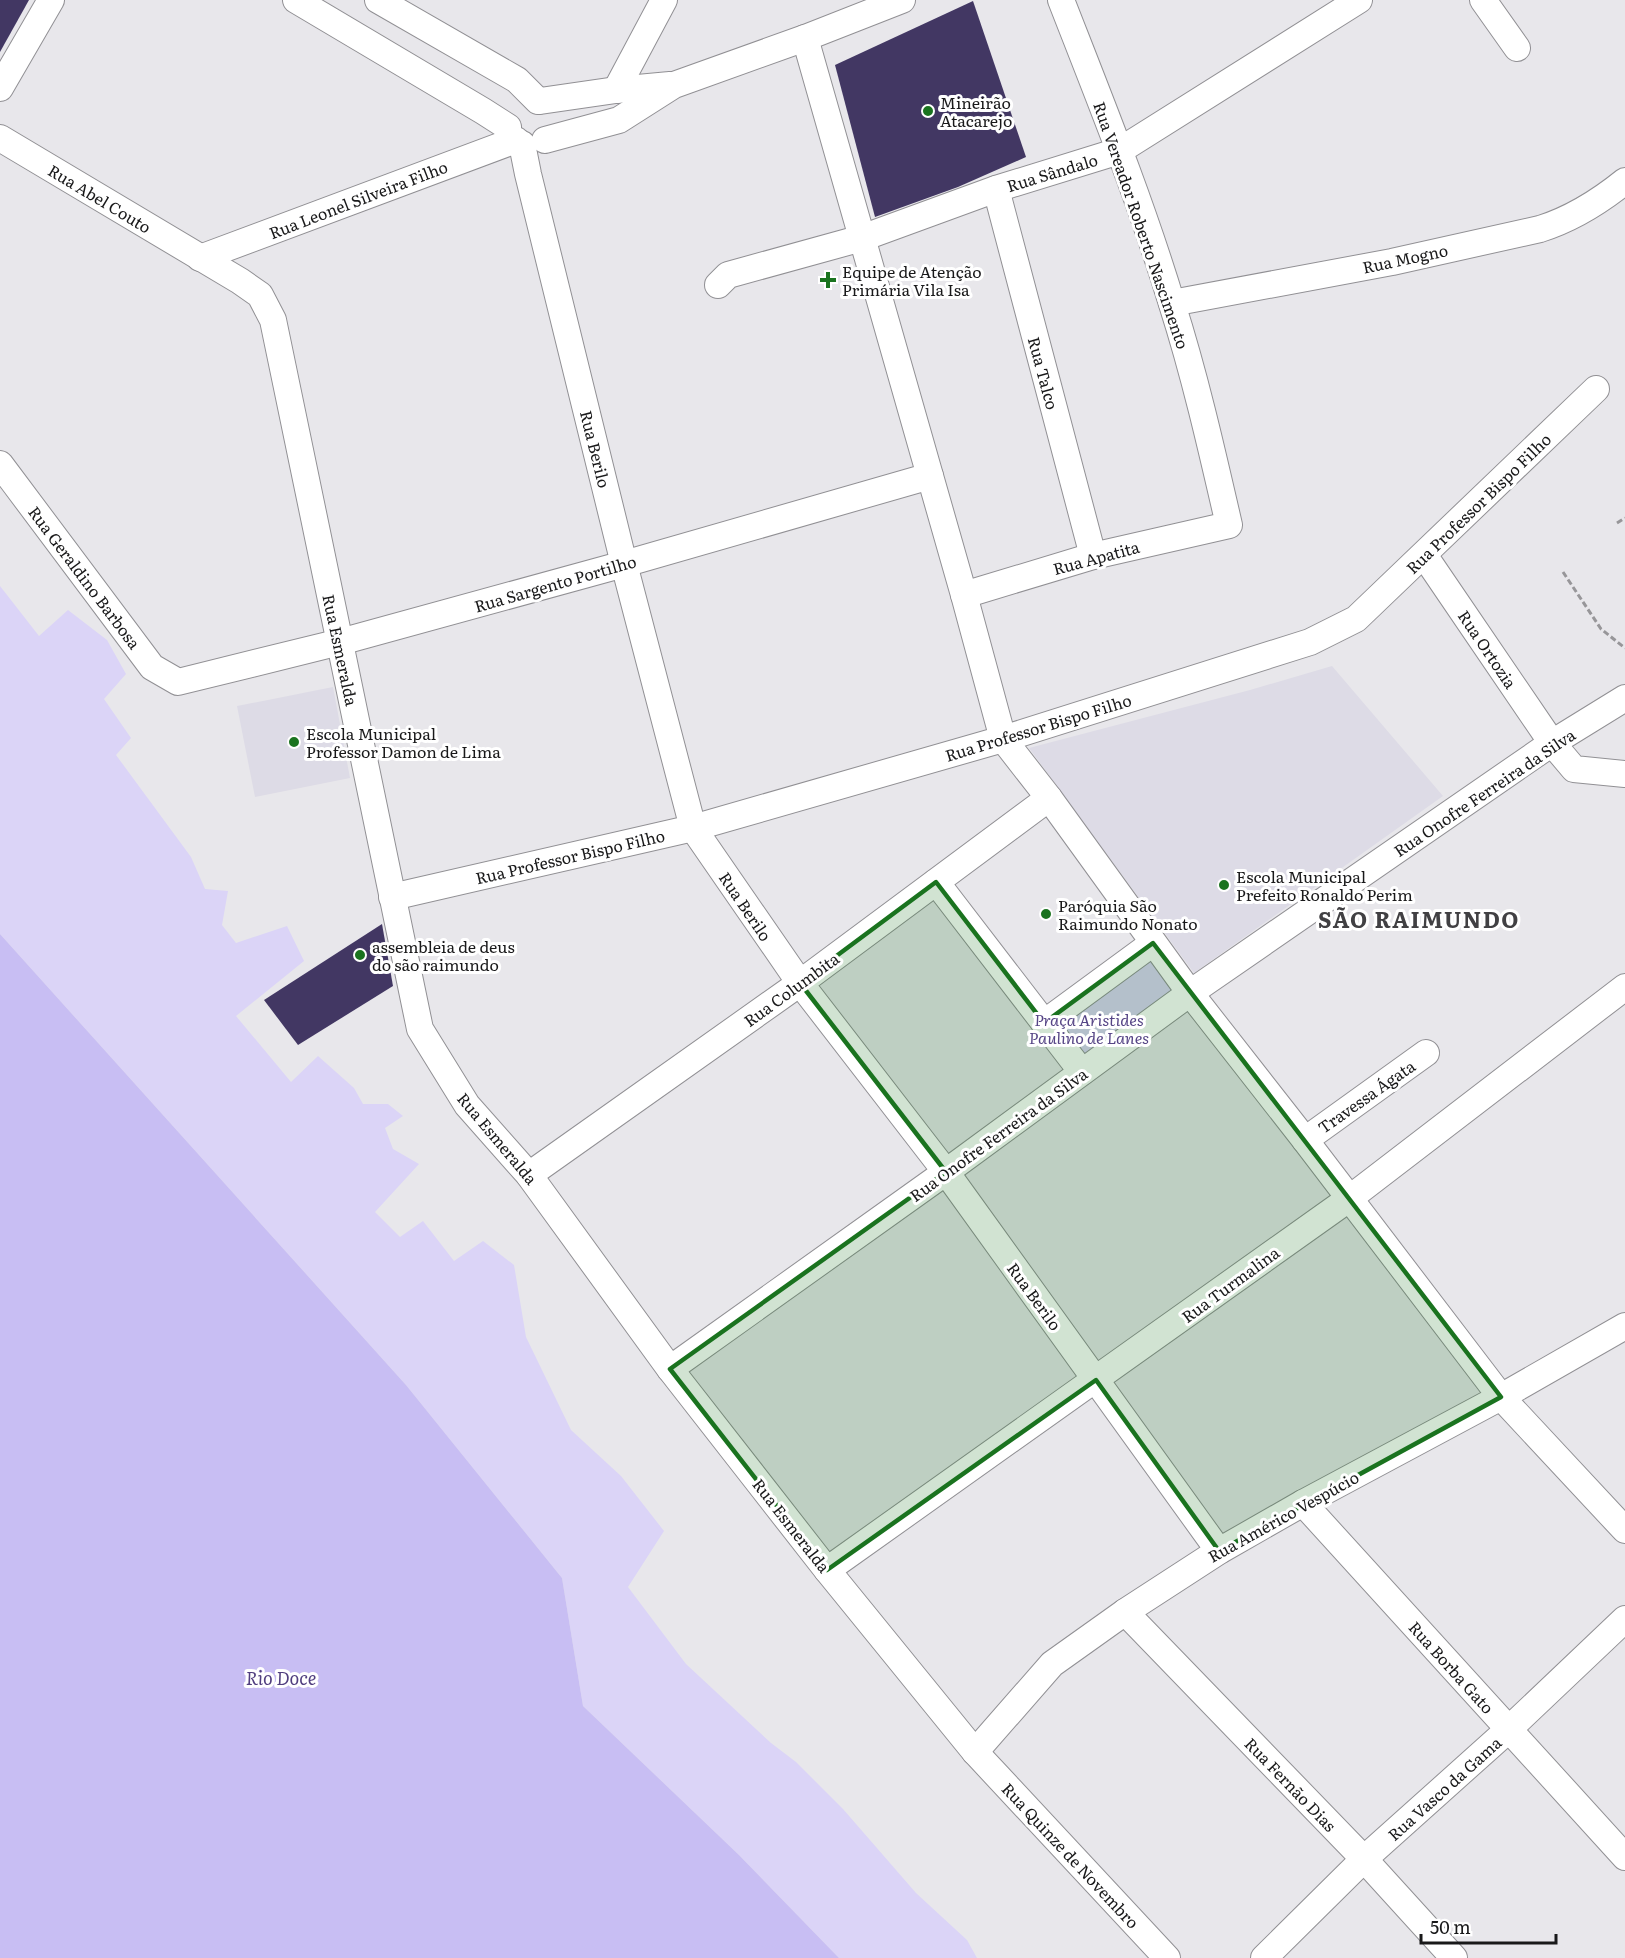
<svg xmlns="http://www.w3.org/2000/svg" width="1625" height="1958" viewBox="0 0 1625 1958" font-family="Literata,serif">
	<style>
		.built { fill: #dddbe6 }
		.green { fill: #dbd4f7 }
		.water { fill: #c8bef3 }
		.building { fill: #423763 }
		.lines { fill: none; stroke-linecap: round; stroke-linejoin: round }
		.minor-casing { stroke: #919094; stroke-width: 28 }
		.path { stroke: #979699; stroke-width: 3; stroke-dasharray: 6 3; stroke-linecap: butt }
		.minor { stroke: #fff; stroke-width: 26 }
		.marked { fill: #1a731f; fill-opacity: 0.2; stroke: #1a731f; stroke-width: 4.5; stroke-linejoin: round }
		.poi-dot { fill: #1a731f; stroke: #fff; stroke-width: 2 }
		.labels { text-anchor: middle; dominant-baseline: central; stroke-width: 6; stroke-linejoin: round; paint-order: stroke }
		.poi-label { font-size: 16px; fill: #19191a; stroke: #fff; text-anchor: start }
		.street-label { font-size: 16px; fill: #19191a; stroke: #fff }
		.park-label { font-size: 16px; font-style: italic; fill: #564586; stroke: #fff }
		.water-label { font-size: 18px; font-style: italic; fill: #503e7f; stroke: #fff }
		.district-label { font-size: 22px; font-weight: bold; letter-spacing: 1.5px; fill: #414043; stroke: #fff }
	</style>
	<rect width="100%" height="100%" fill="#e8e7eb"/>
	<g class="built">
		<path d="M1332,666L1443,796L1194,973L1029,748L1250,690Z"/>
		<path d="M333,687L350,778L255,797L237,706Z"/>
	</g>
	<g class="green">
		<path d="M0,586L39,636L68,610L107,640L126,674L104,699L131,738L116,755L191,857L205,889L228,891L222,925L236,943L287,926L304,961L236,1016L291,1082L318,1056L354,1088L363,1104H388L403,1116L385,1128L393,1149L419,1164L375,1212L400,1237L423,1221L454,1261L483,1241L514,1265L526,1337L571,1430L621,1476L664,1531L628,1587L686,1664L771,1743L796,1762L843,1809L916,1893L967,1940L977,1958H839L739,1855L583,1706L562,1578L406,1385L0,934Z"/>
		<path d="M1146,954L1177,998L1082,1068L1048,1024Z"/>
	</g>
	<path class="water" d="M0,934L406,1385L562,1578L583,1706L739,1855L839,1958H0Z"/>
	<g class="building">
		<path d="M0,0H29L0,52Z"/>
		<path d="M973,1L1026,157L958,187L875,217L835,65Z"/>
		<path d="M382,924L393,986L298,1045L264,1000Z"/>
	</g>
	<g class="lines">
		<g class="minor-casing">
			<g id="minor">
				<path d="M296,0L483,111L508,127"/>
				<path d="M378,0L517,80L538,101"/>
				<path d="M1483,0L1517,48"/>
				<path d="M805,38L964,595L1003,739L1049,798L1190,993L1305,1140L1501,1397L1625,1530"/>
				<path d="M0,88L51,0"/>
				<path d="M616,90L664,0"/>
				<path d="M540,101L616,90L670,85"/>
				<path d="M0,138L240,281L260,295L273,320L420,1029L467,1105L529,1175L670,1369L827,1570L975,1752L1167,1958"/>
				<path d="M545,140L619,120L674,85L805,38L902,0"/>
				<path d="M522,144L528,174L624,564L693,828L800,983L946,1172L1219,1551"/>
				<path d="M996,189L1093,556"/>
				<path d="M200,258L516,140"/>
				<path d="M718,285L728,275L862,238L996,189L1119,151L1359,0"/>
				<path d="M1172,303L1392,262L1540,229C1572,219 1599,202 1625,181"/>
				<path d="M0,464L152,667L178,682L340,642L624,564L930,476"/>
				<path d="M1424,555L1552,743L1574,769L1625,774"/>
				<path d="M964,595L1093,556L1229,525C1212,451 1195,376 1172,304C1141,201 1100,100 1061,0"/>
				<path d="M936,882L1082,1072"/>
				<path d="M392,897L693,828L1003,739L1310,642L1356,619L1596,389"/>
				<path d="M1044,1023L1153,943"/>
				<path d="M1305,1140L1426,1053"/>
				<path d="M529,1175L800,983L1049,798"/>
				<path d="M670,1369L946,1172L1190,993L1552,743L1625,698"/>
				<path d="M1303,1503L1625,1857"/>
				<path d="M827,1570L1350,1198L1625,987"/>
				<path d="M1125,1612L1364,1859L1454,1958"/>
				<path d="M975,1752L1052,1664L1125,1612L1219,1551L1303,1503L1501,1397L1625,1326"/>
				<path d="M1264,1958L1364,1859L1508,1730L1625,1619"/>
			</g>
		</g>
		<g class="path">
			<path d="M1617,523L1625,518"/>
			<path d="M1563,572L1601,629L1625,648"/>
		</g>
		<use href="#minor" class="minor"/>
	</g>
	<path class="marked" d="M936,882L1044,1023L1153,943L1501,1397L1219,1551L1096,1380L827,1570L670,1369L946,1172L800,983Z"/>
	<g class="poi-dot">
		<circle cx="928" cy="111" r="6"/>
		<path d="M825 271h6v6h6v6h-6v6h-6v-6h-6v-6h6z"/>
		<circle cx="294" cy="742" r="6"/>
		<circle cx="1224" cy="885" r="6"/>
		<circle cx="1046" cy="914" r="6"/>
		<circle cx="360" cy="955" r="6"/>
	</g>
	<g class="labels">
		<g class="poi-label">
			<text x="940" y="102">Mineirão<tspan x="940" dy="18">Atacarejo</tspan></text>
			<text x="842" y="271">Equipe de Atenção<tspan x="842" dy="18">Primária Vila Isa</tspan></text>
			<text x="306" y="733">Escola Municipal<tspan x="306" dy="18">Professor Damon de Lima</tspan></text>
			<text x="1236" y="876">Escola Municipal<tspan x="1236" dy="18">Prefeito Ronaldo Perim</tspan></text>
			<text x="1058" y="905">Paróquia São<tspan x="1058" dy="18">Raimundo Nonato</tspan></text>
			<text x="372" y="946">assembleia de deus<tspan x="372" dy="18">do são raimundo</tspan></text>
		</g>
		<g class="street-label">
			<text transform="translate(1052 172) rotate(-17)">Rua Sândalo</text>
			<text transform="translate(100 198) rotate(31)">Rua Abel Couto</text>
			<text transform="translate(358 199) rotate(-21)">Rua Leonel Silveira Filho</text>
			<text transform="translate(1142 225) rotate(71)">Rua Vereador Roberto Nascimento</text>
			<text transform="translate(1405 258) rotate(-12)">Rua Mogno</text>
			<text transform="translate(1044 373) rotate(75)">Rua Talco</text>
			<text transform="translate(596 449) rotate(76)">Rua Berilo</text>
			<text transform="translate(1478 503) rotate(-44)">Rua Professor Bispo Filho</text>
			<text transform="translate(1096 557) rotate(-15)">Rua Apatita</text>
			<text transform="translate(85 577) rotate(53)">Rua Geraldino Barbosa</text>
			<text transform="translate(555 583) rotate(-16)">Rua Sargento Portilho</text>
			<text transform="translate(1488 649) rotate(56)">Rua Ortozia</text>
			<text transform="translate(341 650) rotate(78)">Rua Esmeralda</text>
			<text transform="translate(1038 727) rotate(-17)">Rua Professor Bispo Filho</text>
			<text transform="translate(1484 792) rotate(-34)">Rua Onofre Ferreira da Silva</text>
			<text transform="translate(570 856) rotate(-13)">Rua Professor Bispo Filho</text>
			<text transform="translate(746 906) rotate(56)">Rua Berilo</text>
			<text transform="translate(791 989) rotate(-36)">Rua Columbita</text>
			<text transform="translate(1366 1096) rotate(-35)">Travessa Ágata</text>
			<text transform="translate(998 1134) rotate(-36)">Rua Onofre Ferreira da Silva</text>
			<text transform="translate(498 1138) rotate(50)">Rua Esmeralda</text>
			<text transform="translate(1230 1284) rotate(-36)">Rua Turmalina</text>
			<text transform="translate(1035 1296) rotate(54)">Rua Berilo</text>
			<text transform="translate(1283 1516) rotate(-29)">Rua Américo Vespúcio</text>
			<text transform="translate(792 1525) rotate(52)">Rua Esmeralda</text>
			<text transform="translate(1452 1667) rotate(48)">Rua Borba Gato</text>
			<text transform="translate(1291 1784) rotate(46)">Rua Fernão Dias</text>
			<text transform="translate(1444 1788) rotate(-42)">Rua Vasco da Gama</text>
			<text transform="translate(1071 1855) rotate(47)">Rua Quinze de Novembro</text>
		</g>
		<g class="park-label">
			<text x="1089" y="1019">Praça Aristides<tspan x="1089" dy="18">Paulino de Lanes</tspan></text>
		</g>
		<g class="water-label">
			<text x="281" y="1677">Rio Doce</text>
		</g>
		<g class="district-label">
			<text x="1419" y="918">SÃO RAIMUNDO</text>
		</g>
	</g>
	<path d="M1421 1934v9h135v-9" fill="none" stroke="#19191a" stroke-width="3"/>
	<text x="1430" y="1934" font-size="18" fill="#19191a" stroke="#ffffff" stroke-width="4.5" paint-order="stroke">50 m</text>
</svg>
